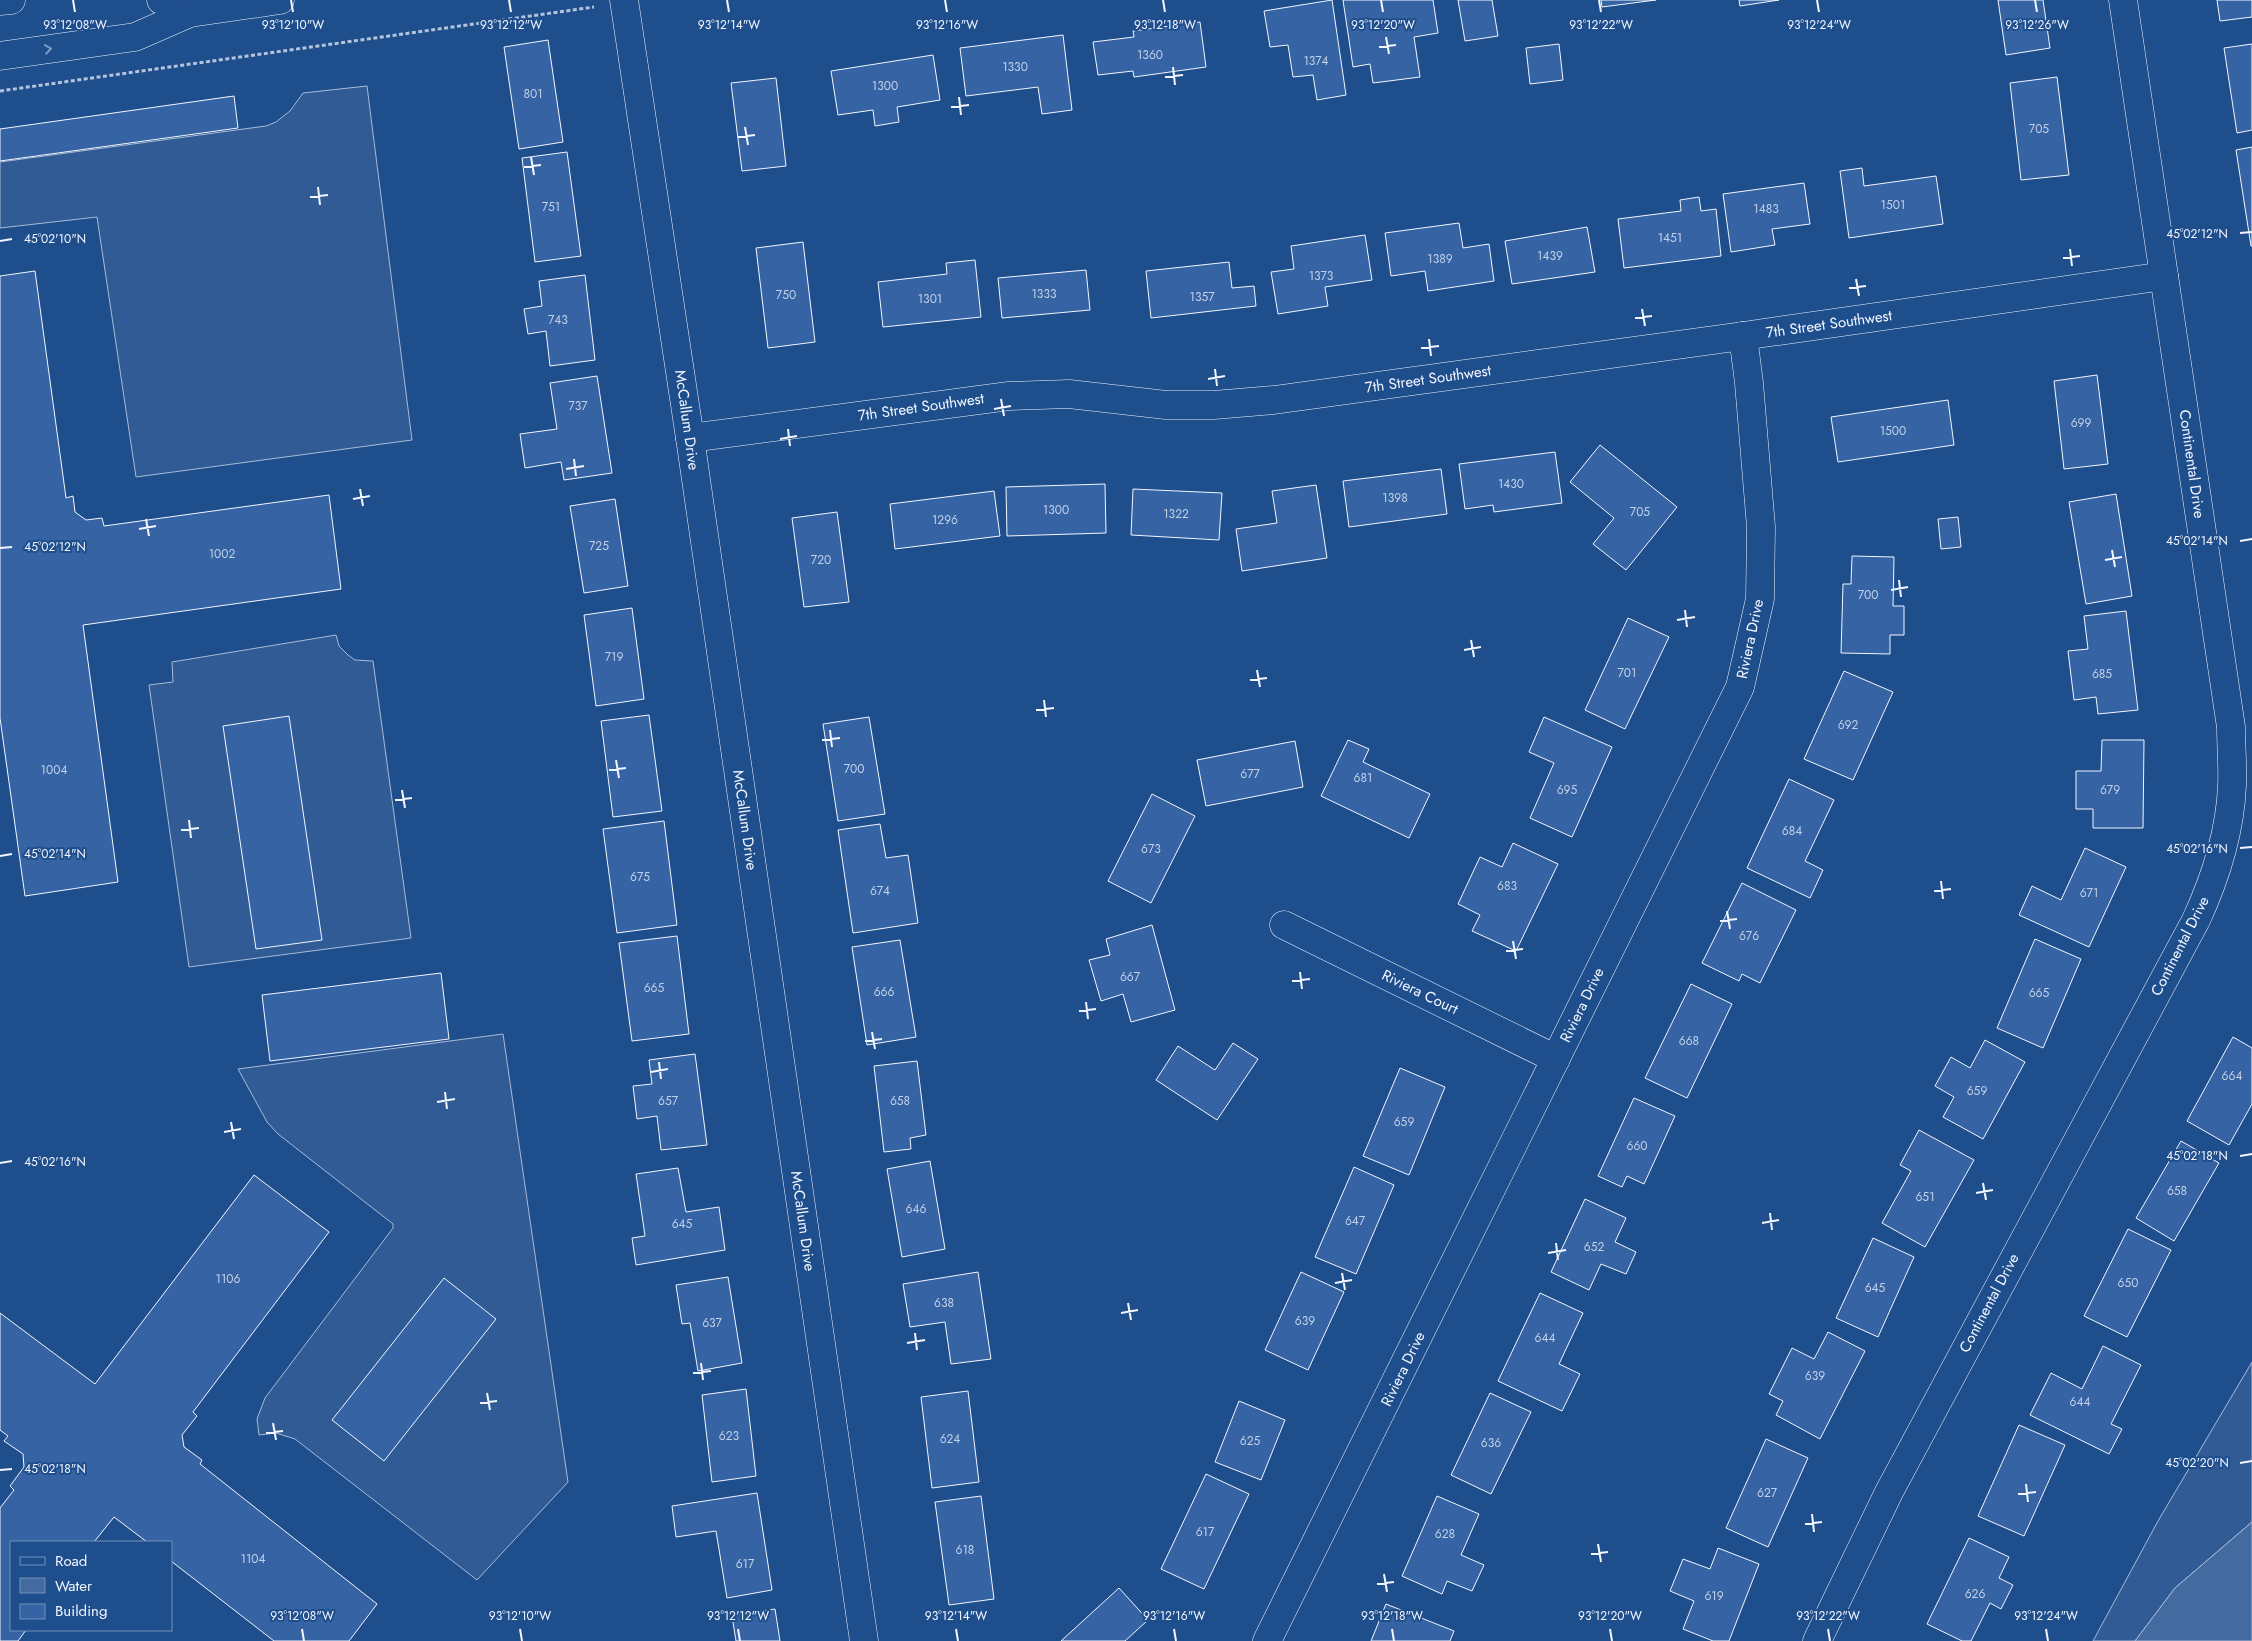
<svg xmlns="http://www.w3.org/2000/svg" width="2252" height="1641" viewBox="0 0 2252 1641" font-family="Jost,sans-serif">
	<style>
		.built { fill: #305b95; stroke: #a8bbd7 }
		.water { fill: #446ba0; stroke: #a8bbd7 }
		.building { fill: #3563a3; stroke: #f2f6ff }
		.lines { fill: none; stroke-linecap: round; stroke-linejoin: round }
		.street-casing { stroke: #f2f6ff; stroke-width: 29 }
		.secondary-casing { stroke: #f2f6ff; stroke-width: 29 }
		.path { stroke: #b3c4dc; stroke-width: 3; stroke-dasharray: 4 2.5; stroke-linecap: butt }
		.street { stroke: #1f4e8c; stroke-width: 28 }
		.secondary { stroke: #1f4e8c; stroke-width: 28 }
		.oneway { stroke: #7e9ac0 }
		.ticks { fill: none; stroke: #f2f6ff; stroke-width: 2 }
		.labels { text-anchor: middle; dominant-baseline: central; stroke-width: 4; stroke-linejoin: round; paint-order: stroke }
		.number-label { font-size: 12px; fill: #c3d1e8 }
		.street-label { font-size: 15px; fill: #f2f6ff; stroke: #1f4e8c }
		.ticks-label { font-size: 12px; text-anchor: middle; fill: #f2f6ff; stroke: #1f4e8c; stroke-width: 4; stroke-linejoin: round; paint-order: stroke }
	</style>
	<rect width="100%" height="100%" fill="#1f4e8c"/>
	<g class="built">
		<path d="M367,86L412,440L136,477L97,217L0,228V162L266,126L276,122L290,111L303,93Z"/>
		<path d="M336,635L339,646L348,655L355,660L373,661L411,938L189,967L149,685L173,682L172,662Z"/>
		<path d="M503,1034L568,1482L477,1580L295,1439L276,1433L259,1435L257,1419L265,1398L393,1228V1224L278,1134L267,1122L238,1069Z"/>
		<path d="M2252,1362V1522L2175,1588L2135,1641H2093L2158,1521Z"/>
	</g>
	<path class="water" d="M2252,1522V1641H2135L2175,1588Z"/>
	<g class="building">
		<path d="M1332,0L1346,95L1317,100L1313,75L1293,77L1288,45L1270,47L1264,11Z"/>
		<path d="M1343,0H1433L1438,33L1414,37L1420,77L1373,83L1370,64L1353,67Z"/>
		<path d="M1458,0H1492L1498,36L1465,41Z"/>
		<path d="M1601,0H1656L1602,7Z"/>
		<path d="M1739,0H1779L1740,6Z"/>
		<path d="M1998,0H2043L2050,48L2006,55Z"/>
		<path d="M2217,0H2252V17L2220,21Z"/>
		<path d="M1200,22L1206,67L1134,77L1133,71L1098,75L1093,42L1134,37L1133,31Z"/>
		<path d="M1063,35L1072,110L1042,114L1038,87L966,96L960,48Z"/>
		<path d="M548,40L563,142L519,149L504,47Z"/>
		<path d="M1559,44L1563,80L1530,84L1526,48Z"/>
		<path d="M2252,44V130L2237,133L2224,48Z"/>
		<path d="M933,55L940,100L897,107L899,122L875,126L873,110L838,115L831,71Z"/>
		<path d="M2057,77L2069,175L2021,180L2010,83Z"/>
		<path d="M776,78L786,166L742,171L731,83Z"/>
		<path d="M234,96L238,128L0,161V129Z"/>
		<path d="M2252,147V246H2251L2236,150Z"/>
		<path d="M567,152L581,256L535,262L522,158Z"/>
		<path d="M1862,168L1864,186L1936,176L1943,224L1849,238L1840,171Z"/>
		<path d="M1804,183L1810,224L1772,229L1775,245L1731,252L1723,194Z"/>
		<path d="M1699,197L1701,211L1716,209L1721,256L1624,268L1618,219L1681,211L1680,200Z"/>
		<path d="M1459,223L1463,248L1489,244L1494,281L1428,291L1425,271L1391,276L1385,233Z"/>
		<path d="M1587,227L1595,272L1512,284L1505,241Z"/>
		<path d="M1365,235L1372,280L1325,287L1328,306L1278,314L1271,272L1294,269L1291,246Z"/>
		<path d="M803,242L815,342L768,348L756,248Z"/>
		<path d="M975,260L981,317L883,327L878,282L947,274L946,263Z"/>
		<path d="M1229,262L1232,288L1254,286L1256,306L1151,318L1146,271Z"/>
		<path d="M1086,270L1090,310L1002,318L998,278Z"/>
		<path d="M35,271L66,498L73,496L75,512L86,520L102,518L104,526L329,495L341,589L83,625L118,882L25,896L0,718V276Z"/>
		<path d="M585,275L595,360L550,366L546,331L528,334L524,309L542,306L539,281Z"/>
		<path d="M2097,375L2108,464L2064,469L2054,381Z"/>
		<path d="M597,376L612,473L564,480L561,462L525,468L520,434L557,429L550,383Z"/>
		<path d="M1948,400L1954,445L1838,462L1831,417Z"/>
		<path d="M1600,445L1677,507L1626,570L1593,544L1614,518L1570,482Z"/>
		<path d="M1555,452L1562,503L1494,512L1493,505L1465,509L1459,464Z"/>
		<path d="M1441,469L1447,514L1349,527L1343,481Z"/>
		<path d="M1105,484L1106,533L1007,536L1006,487Z"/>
		<path d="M1316,485L1327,558L1242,571L1236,529L1277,523L1272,491Z"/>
		<path d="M1133,489L1222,493L1219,540L1131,535Z"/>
		<path d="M994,491L1000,536L895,549L890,504Z"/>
		<path d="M2116,494L2132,596L2086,604L2069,502Z"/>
		<path d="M615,499L628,586L584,593L570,506Z"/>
		<path d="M837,512L849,602L804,607L792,518Z"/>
		<path d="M1958,517L1961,547L1941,549L1938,519Z"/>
		<path d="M1852,556L1894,557L1893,606H1904V635H1890V654L1841,653L1843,584H1851Z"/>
		<path d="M632,608L644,699L596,706L584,615Z"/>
		<path d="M2126,611L2138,710L2098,714L2096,697L2074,700L2068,651L2088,649L2084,616Z"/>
		<path d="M1628,618L1669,637L1625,729L1585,710Z"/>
		<path d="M1844,671L1893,692L1853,780L1804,759Z"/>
		<path d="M649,715L662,811L613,817L601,721Z"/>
		<path d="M289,716L322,940L256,949L223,726Z"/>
		<path d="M869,717L885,814L838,821L823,724Z"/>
		<path d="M1544,717L1612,747L1572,837L1530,818L1554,763L1529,752Z"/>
		<path d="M1348,740L1369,749L1363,762L1430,794L1409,838L1321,796Z"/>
		<path d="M2102,740H2144L2143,828H2093V809H2076V771H2101Z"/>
		<path d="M1295,741L1303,787L1206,806L1197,760Z"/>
		<path d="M1789,779L1834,800L1805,861L1823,870L1810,898L1747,868Z"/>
		<path d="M1152,794L1195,816L1151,903L1108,881Z"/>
		<path d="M664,821L677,925L617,933L603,829Z"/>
		<path d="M880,824L886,858L908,855L918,923L853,933L838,830Z"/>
		<path d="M1513,843L1558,864L1516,951L1472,931L1480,915L1458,904L1480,857L1502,867Z"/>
		<path d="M2085,848L2126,867L2089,947L2019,915L2032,886L2061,900Z"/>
		<path d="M1742,883L1796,910L1760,983L1742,974L1739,981L1702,963Z"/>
		<path d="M1152,925L1175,1010L1131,1022L1123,994L1101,1001L1089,960L1110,955L1106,939Z"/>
		<path d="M677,936L689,1034L632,1041L619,943Z"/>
		<path d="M2035,939L2081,959L2043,1048L1997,1028Z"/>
		<path d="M900,940L916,1037L867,1045L852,947Z"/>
		<path d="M441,973L449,1039L270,1061L262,995Z"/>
		<path d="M1691,984L1732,1004L1687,1098L1645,1078Z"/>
		<path d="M2233,1037L2252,1048V1104L2229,1145L2187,1121Z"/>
		<path d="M1985,1040L2025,1062L1983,1139L1943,1117L1954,1097L1935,1086L1951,1057L1970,1068Z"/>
		<path d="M1233,1043L1258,1059L1217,1120L1156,1080L1178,1046L1215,1070Z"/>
		<path d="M695,1054L707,1145L661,1150L657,1116L637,1119L633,1086L652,1084L649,1060Z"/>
		<path d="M917,1061L926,1135L910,1138L911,1149L884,1152L874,1066Z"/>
		<path d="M1400,1068L1445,1087L1409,1175L1363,1156Z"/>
		<path d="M1634,1098L1675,1116L1644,1184L1627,1176L1622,1187L1598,1176Z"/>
		<path d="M1919,1130L1974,1160L1925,1247L1882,1223L1911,1171L1900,1165Z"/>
		<path d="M2181,1141L2219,1163L2174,1241L2136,1218Z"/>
		<path d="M930,1161L945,1249L902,1257L887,1169Z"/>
		<path d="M1354,1167L1394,1185L1356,1274L1315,1257Z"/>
		<path d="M678,1168L686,1212L719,1207L725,1250L636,1265L632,1238L645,1236L636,1174Z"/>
		<path d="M254,1175L329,1232L193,1412L197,1416L182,1435L184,1447L202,1460L200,1464L377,1604L349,1641H274L171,1561V1542H147L114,1517L94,1542H11V1630H26L18,1641H0V1508L14,1490L10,1486L24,1467L23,1454L4,1441L8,1436L0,1430V1313L95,1384Z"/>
		<path d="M1585,1199L1626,1218L1615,1242L1636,1252L1626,1274L1601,1264L1589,1290L1551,1272Z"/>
		<path d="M2128,1229L2171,1250L2127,1337L2084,1316Z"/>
		<path d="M1873,1238L1914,1257L1878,1337L1836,1318Z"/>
		<path d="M978,1272L991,1359L951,1364L945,1322L910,1327L903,1284Z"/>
		<path d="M1301,1272L1344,1292L1308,1370L1265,1350Z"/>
		<path d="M728,1277L742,1363L698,1371L690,1323L682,1324L676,1285Z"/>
		<path d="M444,1278L496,1319L384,1461L332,1420Z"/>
		<path d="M1540,1293L1583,1313L1559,1364L1580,1374L1562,1411L1498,1381Z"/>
		<path d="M1828,1332L1865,1351L1820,1439L1776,1415L1783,1401L1769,1394L1792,1348L1814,1359Z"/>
		<path d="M2103,1346L2141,1365L2111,1424L2122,1429L2109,1454L2030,1415L2051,1373L2082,1389Z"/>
		<path d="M746,1389L756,1476L712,1482L702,1395Z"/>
		<path d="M968,1391L979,1482L932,1488L921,1397Z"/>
		<path d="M1490,1393L1531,1412L1491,1494L1451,1475Z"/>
		<path d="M1239,1401L1285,1420L1261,1480L1215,1462Z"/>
		<path d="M2019,1425L2065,1445L2024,1536L1978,1516Z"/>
		<path d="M1766,1439L1808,1458L1768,1547L1726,1528Z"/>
		<path d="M1206,1474L1249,1494L1204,1589L1161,1569Z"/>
		<path d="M757,1493L772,1590L727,1598L716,1531L676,1537L672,1506Z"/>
		<path d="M981,1496L994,1599L949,1605L935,1502Z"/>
		<path d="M1437,1496L1479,1514L1461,1555L1484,1565L1472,1591L1447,1581L1442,1594L1402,1576Z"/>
		<path d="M1969,1538L2009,1557L1999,1578L2013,1585L2001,1609L1990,1603L1971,1641H1962L1927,1624Z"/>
		<path d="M1718,1548L1759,1564L1729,1641H1713L1683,1629L1694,1601L1670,1591L1683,1559L1710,1569Z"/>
		<path d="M1119,1588L1148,1620L1125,1641H1061Z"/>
		<path d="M1386,1604L1454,1631L1450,1641H1371Z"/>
		<path d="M775,1609L780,1641H736L732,1616Z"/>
	</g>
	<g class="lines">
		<g class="street-casing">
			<g id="street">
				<path d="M624,0L690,438L864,1641"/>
				<path d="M690,438L1009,396L1069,394L1166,405H1214L1274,400L1743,336L2164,276"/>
				<path d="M1284,925L1556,1059"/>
				<path d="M1267,1641L1740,687L1760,599L1761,527L1749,383L1743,336"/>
				<path d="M1817,1641L1889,1492L2196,920C2215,879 2230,831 2232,786C2233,766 2231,747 2231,727L2123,0"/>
			</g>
		</g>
		<g class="secondary-casing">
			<g id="secondary">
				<path d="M161,0L190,13"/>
				<path d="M0,1L11,0"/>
				<path d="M0,56L135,37L190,13L280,0"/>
			</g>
		</g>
		<path class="path" d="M0,91L594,7"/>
		<use href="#street" class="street"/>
		<use href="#secondary" class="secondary"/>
	</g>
	<defs><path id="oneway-chevron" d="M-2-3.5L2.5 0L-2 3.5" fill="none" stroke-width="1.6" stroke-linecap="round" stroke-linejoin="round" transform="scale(1.25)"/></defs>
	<use class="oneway" href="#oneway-chevron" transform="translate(48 49) rotate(-8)"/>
	<path class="ticks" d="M73,0L75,12M291,0L293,12M509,0L511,12M727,0L729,12M945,0L947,12M1163,0L1165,12M1381,0L1383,12M1599,0L1601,12M1817,0L1819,12M2035,0L2037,12M1386,37L1389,54M1379,47L1396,45M1173,67L1175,85M1165,77L1183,75M959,97L961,115M951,107L969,105M745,127L748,145M738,137L755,135M531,157L534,175M524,167L541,165M318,187L320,205M310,197L328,195M2240,233L2252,232M0,241L12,239M2070,249L2072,266M2063,258L2080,256M1856,279L1859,296M1849,288L1866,286M1642,309L1645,326M1635,318L1652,316M1429,339L1431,356M1421,348L1439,346M1215,369L1217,386M1208,379L1225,376M1001,399L1004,416M994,409L1011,406M788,429L790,446M780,439L797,436M574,459L576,476M566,469L584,466M360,489L363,506M353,499L370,496M146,519L149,536M139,529L156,526M2240,541L2252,539M0,548L12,547M2112,550L2115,567M2105,560L2122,557M1899,580L1901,597M1891,590L1908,587M1685,610L1687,627M1677,620L1695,617M1471,640L1474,657M1464,650L1481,647M1257,670L1260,687M1250,680L1267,678M1044,700L1046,717M1036,710L1054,708M830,730L832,747M822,740L840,738M616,760L619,778M609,770L626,768M402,790L405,808M395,800L412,798M189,820L191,838M181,830L199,828M2240,848L2252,847M0,856L12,854M1941,881L1943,899M1934,891L1951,889M1727,911L1730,929M1720,921L1737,919M1513,941L1516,959M1506,951L1523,949M1300,972L1302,989M1292,981L1310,979M1086,1002L1088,1019M1079,1011L1096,1009M872,1032L875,1049M865,1041L882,1039M659,1062L661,1079M651,1072L668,1069M445,1092L447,1109M437,1102L455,1099M231,1122L234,1139M224,1132L241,1129M2240,1156L2252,1154M0,1163L12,1161M1983,1183L1986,1200M1976,1193L1993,1190M1770,1213L1772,1230M1762,1223L1779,1220M1556,1243L1558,1260M1548,1253L1566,1250M1342,1273L1345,1290M1335,1283L1352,1280M1128,1303L1131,1320M1121,1313L1138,1310M915,1333L917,1350M907,1343L925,1340M701,1363L703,1380M693,1373L711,1371M487,1393L490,1410M480,1403L497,1401M273,1423L276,1440M266,1433L283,1431M2240,1463L2252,1461M0,1470L12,1469M2026,1484L2028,1502M2018,1494L2036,1492M1812,1514L1814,1532M1805,1524L1822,1522M1598,1544L1601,1562M1591,1554L1608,1552M1384,1574L1387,1592M1377,1584L1394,1582M302,1629L304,1641M520,1629L522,1641M738,1629L740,1641M956,1629L958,1641M1174,1629L1176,1641M1392,1629L1394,1641M1610,1629L1612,1641M1828,1629L1830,1641M2046,1629L2048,1641"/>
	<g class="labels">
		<g class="number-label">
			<text x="1150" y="55">1360</text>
			<text x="1316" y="61">1374</text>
			<text x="1015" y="67">1330</text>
			<text x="885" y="86">1300</text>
			<text x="533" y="94">801</text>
			<text x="2039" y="129">705</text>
			<text x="1893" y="205">1501</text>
			<text x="551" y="207">751</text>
			<text x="1766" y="209">1483</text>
			<text x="1670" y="238">1451</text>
			<text x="1550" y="256">1439</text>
			<text x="1440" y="259">1389</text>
			<text x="1321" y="276">1373</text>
			<text x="1044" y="294">1333</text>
			<text x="786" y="295">750</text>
			<text x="1202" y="297">1357</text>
			<text x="930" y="299">1301</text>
			<text x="558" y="320">743</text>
			<text x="578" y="406">737</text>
			<text x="2081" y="423">699</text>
			<text x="1893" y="431">1500</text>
			<text x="1511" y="484">1430</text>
			<text x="1395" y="498">1398</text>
			<text x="1056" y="510">1300</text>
			<text x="1640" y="512">705</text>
			<text x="1176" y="514">1322</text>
			<text x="945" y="520">1296</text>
			<text x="599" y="546">725</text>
			<text x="222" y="554">1002</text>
			<text x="821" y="560">720</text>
			<text x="1868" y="595">700</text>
			<text x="614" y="657">719</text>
			<text x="1627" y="673">701</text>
			<text x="2102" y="674">685</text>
			<text x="1848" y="725">692</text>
			<text x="854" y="769">700</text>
			<text x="54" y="770">1004</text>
			<text x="1250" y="774">677</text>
			<text x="1363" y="778">681</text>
			<text x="1567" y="790">695</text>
			<text x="2110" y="790">679</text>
			<text x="1792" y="831">684</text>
			<text x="1151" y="849">673</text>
			<text x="640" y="877">675</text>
			<text x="1507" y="886">683</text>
			<text x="880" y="891">674</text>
			<text x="2089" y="893">671</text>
			<text x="1749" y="936">676</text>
			<text x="1130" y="977">667</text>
			<text x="654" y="988">665</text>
			<text x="884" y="992">666</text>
			<text x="2039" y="993">665</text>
			<text x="1689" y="1041">668</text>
			<text x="2232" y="1076">664</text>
			<text x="1977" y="1091">659</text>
			<text x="668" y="1101">657</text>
			<text x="900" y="1101">658</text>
			<text x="1404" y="1122">659</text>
			<text x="1637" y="1146">660</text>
			<text x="2177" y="1191">658</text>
			<text x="1925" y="1197">651</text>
			<text x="916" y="1209">646</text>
			<text x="1355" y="1221">647</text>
			<text x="682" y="1224">645</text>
			<text x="1594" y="1247">652</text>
			<text x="228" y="1279">1106</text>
			<text x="2128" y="1283">650</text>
			<text x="1875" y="1288">645</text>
			<text x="944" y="1303">638</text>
			<text x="1305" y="1321">639</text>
			<text x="712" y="1323">637</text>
			<text x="1545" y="1338">644</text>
			<text x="1815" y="1376">639</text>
			<text x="2080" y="1402">644</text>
			<text x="729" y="1436">623</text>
			<text x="950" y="1439">624</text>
			<text x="1250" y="1441">625</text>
			<text x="1491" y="1443">636</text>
			<text x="1767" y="1493">627</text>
			<text x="1205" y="1532">617</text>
			<text x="1445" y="1534">628</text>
			<text x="965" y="1550">618</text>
			<text x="253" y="1559">1104</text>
			<text x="745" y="1564">617</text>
			<text x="1975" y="1594">626</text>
			<text x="1714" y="1596">619</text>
		</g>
		<g class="street-label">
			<text transform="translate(1829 324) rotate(-8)">7th Street Southwest</text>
			<text transform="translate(1428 379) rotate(-8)">7th Street Southwest</text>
			<text transform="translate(921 407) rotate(-8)">7th Street Southwest</text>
			<text transform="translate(687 420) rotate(82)">McCallum Drive</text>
			<text transform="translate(2192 464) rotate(82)">Continental Drive</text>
			<text transform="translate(1750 639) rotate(-78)">Riviera Drive</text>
			<text transform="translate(745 820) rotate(82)">McCallum Drive</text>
			<text transform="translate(2180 946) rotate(-63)">Continental Drive</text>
			<text transform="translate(1420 992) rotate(26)">Riviera Court</text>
			<text transform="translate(1582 1005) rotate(-64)">Riviera Drive</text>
			<text transform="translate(803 1221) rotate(82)">McCallum Drive</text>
			<text transform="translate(1989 1303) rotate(-62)">Continental Drive</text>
			<text transform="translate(1403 1369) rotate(-64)">Riviera Drive</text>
		</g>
	</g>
	<g class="ticks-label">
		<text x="75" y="29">93°12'08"W</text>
		<text x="293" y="29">93°12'10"W</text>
		<text x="511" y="29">93°12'12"W</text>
		<text x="729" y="29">93°12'14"W</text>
		<text x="947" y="29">93°12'16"W</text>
		<text x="1165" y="29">93°12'18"W</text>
		<text x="1383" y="29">93°12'20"W</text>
		<text x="1601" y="29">93°12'22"W</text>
		<text x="1819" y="29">93°12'24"W</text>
		<text x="2037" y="29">93°12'26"W</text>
		<text x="2197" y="238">45°02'12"N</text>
		<text x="55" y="243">45°02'10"N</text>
		<text x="2197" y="545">45°02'14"N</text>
		<text x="55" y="551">45°02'12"N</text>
		<text x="2197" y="853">45°02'16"N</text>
		<text x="55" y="858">45°02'14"N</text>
		<text x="2197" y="1160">45°02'18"N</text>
		<text x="55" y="1166">45°02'16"N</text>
		<text x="2197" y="1467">45°02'20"N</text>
		<text x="55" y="1473">45°02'18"N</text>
		<text x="302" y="1620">93°12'08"W</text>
		<text x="520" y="1620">93°12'10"W</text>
		<text x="738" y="1620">93°12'12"W</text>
		<text x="956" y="1620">93°12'14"W</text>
		<text x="1174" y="1620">93°12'16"W</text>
		<text x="1392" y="1620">93°12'18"W</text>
		<text x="1610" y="1620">93°12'20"W</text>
		<text x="1828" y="1620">93°12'22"W</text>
		<text x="2046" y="1620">93°12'24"W</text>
	</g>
	<rect x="10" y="1541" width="162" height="90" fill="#1f4e8c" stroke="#7391ba"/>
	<rect x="20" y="1557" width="25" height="8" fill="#1f4e8c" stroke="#7391ba"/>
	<text x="55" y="1566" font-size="15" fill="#f2f6ff">Road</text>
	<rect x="20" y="1578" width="25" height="15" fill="#446ba0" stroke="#7391ba"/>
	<text x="55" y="1591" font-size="15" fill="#f2f6ff">Water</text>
	<rect x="20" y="1604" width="25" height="15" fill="#3563a3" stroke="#7391ba"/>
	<text x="55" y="1616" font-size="15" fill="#f2f6ff">Building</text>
</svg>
